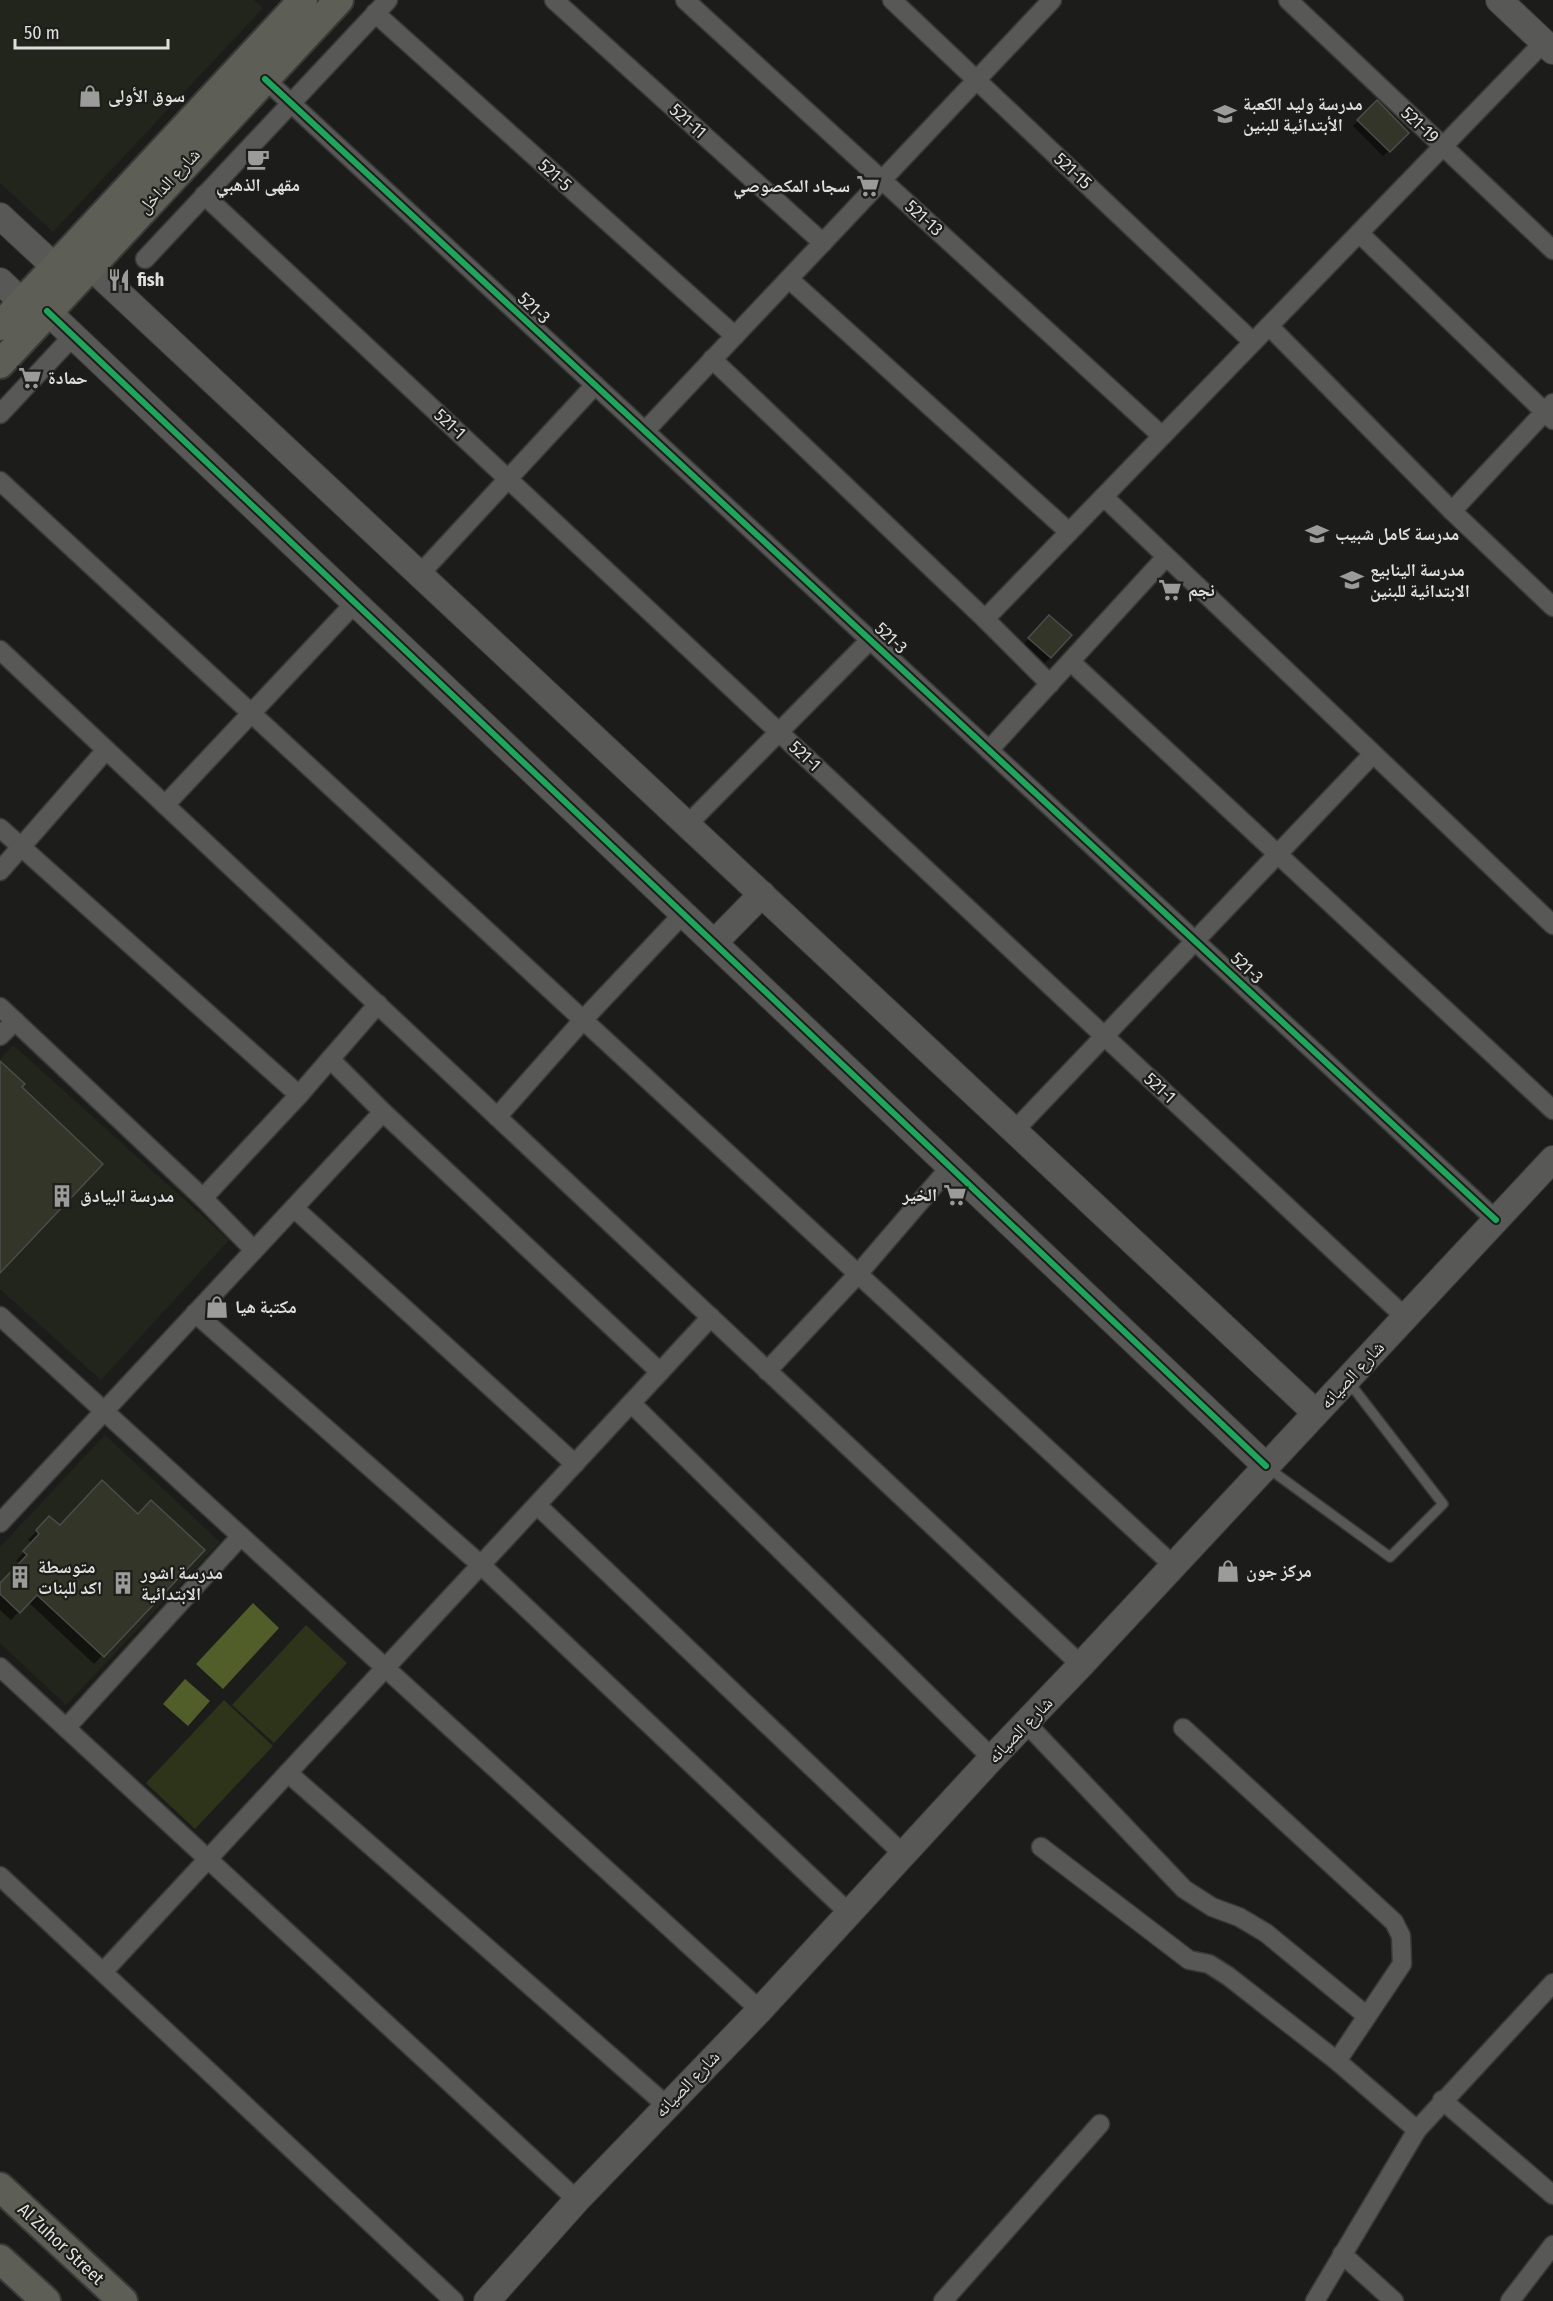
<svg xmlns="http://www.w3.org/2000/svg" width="1553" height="2301" viewBox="0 0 1553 2301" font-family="'Fira Sans Condensed','Noto Naskh Arabic',sans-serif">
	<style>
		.built { fill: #22251c }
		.green { fill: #2e341a }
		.water { fill: #525e2a }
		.shadow { fill: #0007 }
		.building { fill: #333529; stroke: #4c4d4b; stroke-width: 1.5 }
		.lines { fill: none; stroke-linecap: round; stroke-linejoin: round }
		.lane-casing { stroke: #393a38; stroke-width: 12 }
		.street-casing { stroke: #393a38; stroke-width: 21 }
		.secondary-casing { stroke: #393a38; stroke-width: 28 }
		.primary-casing { stroke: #393a38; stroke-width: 32 }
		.lane { stroke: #585857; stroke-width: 9 }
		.street { stroke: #585857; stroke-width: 18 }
		.secondary { stroke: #585857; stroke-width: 26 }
		.primary { stroke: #5d5e56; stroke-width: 28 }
		.cycleway-casing { stroke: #1d1e1a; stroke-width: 10 }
		.cycleway { stroke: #20a55d; stroke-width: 6 }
		.labels { text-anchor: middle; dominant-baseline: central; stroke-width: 4.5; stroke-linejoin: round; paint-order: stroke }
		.poi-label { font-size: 18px; font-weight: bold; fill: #dfdfdd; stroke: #1d1e1a; text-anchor: start }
		.street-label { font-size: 18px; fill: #dfdfdd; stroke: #1d1e1a }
	</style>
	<rect width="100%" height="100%" fill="#1c1d1b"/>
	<g class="built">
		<path d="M0,0H254L263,8L53,232L0,183Z"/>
		<path d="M13,1045L229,1240L101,1380L0,1289V1060Z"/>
		<path d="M105,1435L220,1542L66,1705L0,1643V1547Z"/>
	</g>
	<g class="green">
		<path d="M306,1625L347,1663L274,1743L232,1705Z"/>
		<path d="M224,1700L273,1746L195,1829L146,1783Z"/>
	</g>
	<g class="water">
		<path d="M253,1603L279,1628L223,1689L196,1664Z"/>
		<path d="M185,1679L210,1701L188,1726L163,1704Z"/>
	</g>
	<g class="shadow">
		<path d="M1377,102L1407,133L1383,156L1353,126Z"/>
		<path d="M1044,622L1070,636L1045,663L1024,644Z"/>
		<path d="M138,1515L202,1550L94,1664L28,1602L11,1620L0,1610V1585L20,1564L16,1561L32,1543L28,1540L49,1518L59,1527Z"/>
	</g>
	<g class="building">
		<path d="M1377,100L1409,133L1390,152L1357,120Z"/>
		<path d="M1049,615L1072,635L1051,658L1028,638Z"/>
		<path d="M0,1061L25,1084L22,1087L103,1164L0,1273Z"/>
		<path d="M102,1480L138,1514L151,1500L205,1550L104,1657L37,1595L20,1613L0,1594V1583L27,1555L23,1551L39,1534L36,1530L49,1516L60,1525Z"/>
	</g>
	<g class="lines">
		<g class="lane-casing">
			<path id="lane" d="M1268,1468L1390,1557L1443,1504L1348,1381"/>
		</g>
		<g class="street-casing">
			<g id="street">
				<path d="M554,0L823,243"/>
				<path d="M685,0L1162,436"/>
				<path d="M892,0L1253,342"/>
				<path d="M1288,0L1553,250"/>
				<path d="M375,13L735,336"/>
				<path d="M265,79L1496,1220"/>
				<path d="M204,195L1405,1317"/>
				<path d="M1359,233L1553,420"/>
				<path d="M145,259L388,0"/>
				<path d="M789,279L1069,532"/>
				<path d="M1269,326L1452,511L1553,607"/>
				<path d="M712,359L985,619L1050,684"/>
				<path d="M0,414L73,336"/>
				<path d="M645,431L1052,0"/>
				<path d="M0,481L1174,1566"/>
				<path d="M1104,497L1553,925"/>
				<path d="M1452,511L1553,403"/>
				<path d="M419,575L595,385"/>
				<path d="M985,619L1544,42"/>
				<path d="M0,650L1081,1665"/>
				<path d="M1071,662L1553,1110"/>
				<path d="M989,750L1166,557"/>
				<path d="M165,805L355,603"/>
				<path d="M687,825L870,640"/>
				<path d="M0,828L299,1095"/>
				<path d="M0,871L106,750"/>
				<path d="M0,1007L203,1198L254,1250"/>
				<path d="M0,1036L15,1021"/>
				<path d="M330,1059L383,1112L660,1372"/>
				<path d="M497,1117L583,1020L683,914"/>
				<path d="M1014,1131L1373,754"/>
				<path d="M203,1198L299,1095L378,1004"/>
				<path d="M294,1208L575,1464"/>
				<path d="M195,1313L481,1565L849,1913"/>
				<path d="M0,1316L760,2010"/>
				<path d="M767,1371L858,1274L950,1167"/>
				<path d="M632,1404L992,1758"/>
				<path d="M537,1505L904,1855"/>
				<path d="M0,1523L383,1112"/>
				<path d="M0,1667L577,2200"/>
				<path d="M1026,1723L1184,1889L1212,1907L1239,1917L1266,1933L1367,2016"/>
				<path d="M66,1728L241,1536"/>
				<path d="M1183,1728L1394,1922L1401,1936L1402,1964L1337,2061"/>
				<path d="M288,1773L666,2105"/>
				<path d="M1041,1847L1189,1960L1209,1964L1228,1976L1337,2061L1417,2130"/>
				<path d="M0,1876L454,2301"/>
				<path d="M103,1972L711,1317"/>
				<path d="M1442,2100L1553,2195"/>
				<path d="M1342,2254L1394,2301"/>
				<path d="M943,2301L1100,2124"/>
				<path d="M1315,2301L1417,2130L1553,1983"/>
				<path d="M1510,2301L1553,2245"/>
			</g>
		</g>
		<g class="secondary-casing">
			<g id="secondary">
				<path d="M1499,0L1553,51"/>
				<path d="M0,216L55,267"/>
				<path d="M90,266L1316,1413"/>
				<path d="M0,281L22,302"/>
				<path d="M47,311L1266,1466"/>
				<path d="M714,943L762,894"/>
				<path d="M487,2301L577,2200L760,2010L992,1758L1081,1665L1553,1159"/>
			</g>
		</g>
		<g class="primary-casing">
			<g id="primary">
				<path d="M0,326L303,0"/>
				<path d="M0,364L339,0"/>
				<path d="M0,2187L123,2301"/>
				<path d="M0,2259L46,2301"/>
			</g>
		</g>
		<use href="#lane" class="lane"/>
		<use href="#street" class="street"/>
		<use href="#secondary" class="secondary"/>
		<use href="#primary" class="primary"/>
		<g class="cycleway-casing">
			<g id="cycleway">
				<path d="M265,79L1496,1220"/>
				<path d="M47,311L1266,1466"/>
			</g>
		</g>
		<use href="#cycleway" class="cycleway"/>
	</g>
	<defs>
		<g id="shop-bare" transform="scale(1.8)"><path d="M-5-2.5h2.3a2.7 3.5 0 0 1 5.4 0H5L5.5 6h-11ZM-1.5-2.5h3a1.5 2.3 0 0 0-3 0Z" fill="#9b9b99" stroke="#1d1e1a" stroke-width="2.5" paint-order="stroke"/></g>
		<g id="school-bare" transform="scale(1.8)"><path d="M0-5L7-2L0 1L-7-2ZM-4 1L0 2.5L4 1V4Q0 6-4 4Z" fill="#9b9b99" stroke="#1d1e1a" stroke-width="2.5" paint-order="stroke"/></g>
		<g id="cafe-bare" transform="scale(1.8)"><path d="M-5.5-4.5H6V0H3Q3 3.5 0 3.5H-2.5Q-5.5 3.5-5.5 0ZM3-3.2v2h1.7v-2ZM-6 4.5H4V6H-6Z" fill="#9b9b99" stroke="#1d1e1a" stroke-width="2.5" paint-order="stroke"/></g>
		<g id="supermarket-bare" transform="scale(1.8)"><path d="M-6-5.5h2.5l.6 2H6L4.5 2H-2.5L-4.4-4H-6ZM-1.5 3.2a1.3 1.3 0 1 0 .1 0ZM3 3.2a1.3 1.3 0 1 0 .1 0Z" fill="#9b9b99" stroke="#1d1e1a" stroke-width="2.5" paint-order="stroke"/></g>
		<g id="restaurant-bare" transform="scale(1.8)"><path d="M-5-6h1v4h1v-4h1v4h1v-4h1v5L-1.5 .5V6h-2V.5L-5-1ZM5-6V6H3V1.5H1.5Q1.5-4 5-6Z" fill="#9b9b99" stroke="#1d1e1a" stroke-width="2.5" paint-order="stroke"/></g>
		<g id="building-bare" transform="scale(1.8)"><path d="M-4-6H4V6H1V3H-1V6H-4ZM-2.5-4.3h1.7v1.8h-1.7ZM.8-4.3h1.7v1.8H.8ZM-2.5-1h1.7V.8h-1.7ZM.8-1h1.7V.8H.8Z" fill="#9b9b99" stroke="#1d1e1a" stroke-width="2.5" paint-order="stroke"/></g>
	</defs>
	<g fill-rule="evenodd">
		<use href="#shop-bare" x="90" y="96"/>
		<use href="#school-bare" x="1225" y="114"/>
		<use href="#cafe-bare" x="258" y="159"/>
		<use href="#supermarket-bare" x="868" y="186"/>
		<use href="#restaurant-bare" x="119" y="280"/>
		<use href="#supermarket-bare" x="30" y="378"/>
		<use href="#school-bare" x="1317" y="534"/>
		<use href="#school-bare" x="1352" y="580"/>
		<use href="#supermarket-bare" x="1170" y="590"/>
		<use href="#supermarket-bare" x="955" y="1195"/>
		<use href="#building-bare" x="62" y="1196"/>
		<use href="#shop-bare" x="217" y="1307"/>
		<use href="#shop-bare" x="1228" y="1571"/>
		<use href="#building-bare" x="20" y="1577"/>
		<use href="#building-bare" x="123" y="1583"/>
	</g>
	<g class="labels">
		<g class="poi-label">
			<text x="108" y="96">سوق الأولى</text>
			<text x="1243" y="104">مدرسة وليد الكعبة<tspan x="1243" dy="21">الأبتدائية للبنين</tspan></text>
			<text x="258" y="185" text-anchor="middle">مقهى الذهبي</text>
			<text x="850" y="186" text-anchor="end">سجاد المكصوصي</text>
			<text x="137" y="280">fish</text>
			<text x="48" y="378">حمادة</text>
			<text x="1335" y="534">مدرسة كامل شبيب</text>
			<text x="1370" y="570">مدرسة الينابيع<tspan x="1370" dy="21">الابتدائية للبنين</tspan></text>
			<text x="1188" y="590">نجم</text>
			<text x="937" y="1195" text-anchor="end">الخير</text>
			<text x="80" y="1196">مدرسة البيادق</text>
			<text x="235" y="1307">مكتبة هيا</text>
			<text x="38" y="1567">متوسطة<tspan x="38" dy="21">اكد للبنات</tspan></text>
			<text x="1246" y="1571">مركز جون</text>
			<text x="141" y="1573">مدرسة اشور<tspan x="141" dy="21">الابتدائية</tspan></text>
		</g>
		<g class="street-label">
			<text transform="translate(688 121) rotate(42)">521-11</text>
			<text transform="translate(1420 125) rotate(43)">521-19</text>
			<text transform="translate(1073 171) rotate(43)">521-15</text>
			<text transform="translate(555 175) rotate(42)">521-5</text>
			<text transform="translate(169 181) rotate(-47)">شارع الداخل</text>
			<text transform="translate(924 218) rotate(42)">521-13</text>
			<text transform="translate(534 308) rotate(43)">521-3</text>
			<text transform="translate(450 424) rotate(43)">521-1</text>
			<text transform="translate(891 638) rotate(43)">521-3</text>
			<text transform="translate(805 756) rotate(43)">521-1</text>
			<text transform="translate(1247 968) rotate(43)">521-3</text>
			<text transform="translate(1160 1088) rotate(43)">521-1</text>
			<text transform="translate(1352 1375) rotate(-47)">شارع الصيانه</text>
			<text transform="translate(1020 1730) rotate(-46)">شارع الصيانه</text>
			<text transform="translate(687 2084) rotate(-46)">شارع الصيانه</text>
			<text transform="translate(61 2244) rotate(43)">Al Zuhor Street</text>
		</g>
	</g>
	<path d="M15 39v9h153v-9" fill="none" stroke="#dfdfdd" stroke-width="3"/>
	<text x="24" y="39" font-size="18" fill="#dfdfdd" stroke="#1d1e1a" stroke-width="4.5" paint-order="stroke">50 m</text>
</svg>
